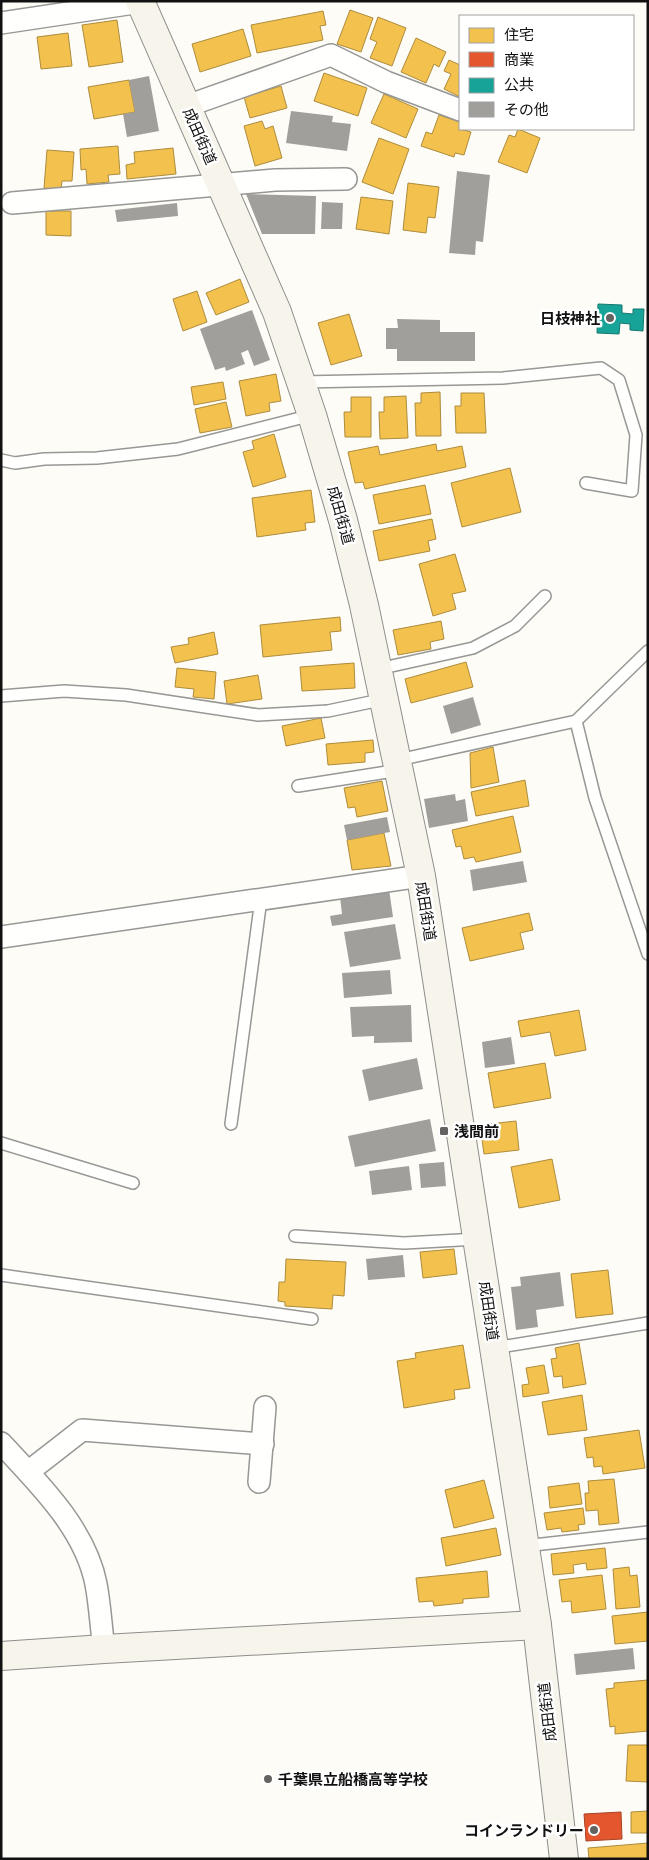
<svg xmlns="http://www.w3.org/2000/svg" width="649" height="1860" viewBox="0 0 649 1860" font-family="'IBM Plex Serif','Noto Sans JP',serif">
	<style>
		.homes { fill: #f2c14e; stroke: #ae8c3c }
		.shops { fill: #e4572e; stroke: #a54225 }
		.public { fill: #17a398; stroke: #157770 }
		.building { fill: #a19f9c }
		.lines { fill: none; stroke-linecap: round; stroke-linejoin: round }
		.lane-casing { stroke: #979795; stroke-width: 14 }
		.street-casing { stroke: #979795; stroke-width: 24 }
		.secondary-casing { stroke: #8e8d8b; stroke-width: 30 }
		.lane { stroke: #fffffe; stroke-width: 11 }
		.street { stroke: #fffffe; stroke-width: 21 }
		.secondary { stroke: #f6f4eb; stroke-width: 28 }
		.poi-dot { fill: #646362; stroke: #fff; stroke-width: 2 }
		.labels { text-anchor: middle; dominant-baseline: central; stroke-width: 5; stroke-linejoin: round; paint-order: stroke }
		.street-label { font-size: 15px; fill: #111; stroke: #fff }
		.poi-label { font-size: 15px; font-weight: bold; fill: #111; stroke: #fff; text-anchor: end }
	</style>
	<rect width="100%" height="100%" fill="#fdfcf7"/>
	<g class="homes">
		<path d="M350,10L373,18L361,52L337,44Z"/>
		<path d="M323,11L326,25L320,26L323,40L257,53L251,25Z"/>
		<path d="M378,17L406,28L392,66L370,58L377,42L370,39Z"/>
		<path d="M117,20L123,62L89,67L82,25Z"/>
		<path d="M243,29L251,56L200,72L192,44Z"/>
		<path d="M68,33L72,66L41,69L37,37Z"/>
		<path d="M416,38L446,52L439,67L434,64L426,83L401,72Z"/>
		<path d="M449,60L460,65V97L444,89L451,74L444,71Z"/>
		<path d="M324,73L367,88L358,116L314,101Z"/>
		<path d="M129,80L135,112L94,119L88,87Z"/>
		<path d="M281,86L287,108L250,118L244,97Z"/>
		<path d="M384,94L418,109L406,138L371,123Z"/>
		<path d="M439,115L460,122V129L471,132L464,155L455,153L454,157L421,146L426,132L432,134Z"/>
		<path d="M262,121L265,129L273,126L282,158L255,166L244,126Z"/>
		<path d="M518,129L540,138L527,173L498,162L509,135L515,137Z"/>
		<path d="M379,138L409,149L393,194L362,182Z"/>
		<path d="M118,146L120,174L108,175L109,182L87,184L86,169L81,170L80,149Z"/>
		<path d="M173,148L176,174L127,179L126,165L135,163L134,152Z"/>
		<path d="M47,150L74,152L72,181H62L61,190L44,188Z"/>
		<path d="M408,183L439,187L435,218L428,217L426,233L403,230Z"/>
		<path d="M361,197L393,201L389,234L356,229Z"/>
		<path d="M46,211H71V236L46,235Z"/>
		<path d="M240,279L249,302L216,315L206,293Z"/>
		<path d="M197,291L207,322L183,331L173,299Z"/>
		<path d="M349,314L362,356L331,365L318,323Z"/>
		<path d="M276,374L281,401L269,403L270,411L246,416L239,381Z"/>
		<path d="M223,382L226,399L194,405L191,387Z"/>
		<path d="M440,392L441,436H416L415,403H421V393Z"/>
		<path d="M461,393H484L486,433H456L455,406H461Z"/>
		<path d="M406,396L408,438L380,439L379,412H384V397Z"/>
		<path d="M351,397H371V437H345L344,412H351Z"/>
		<path d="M226,402L232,427L200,433L195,409Z"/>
		<path d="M274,434L286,477L253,487L243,452L254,449L252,441Z"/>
		<path d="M436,444L437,451L462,446L466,467L365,489L363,482L355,483L348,452L378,446L380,455Z"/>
		<path d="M510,468L521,512L462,527L451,483Z"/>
		<path d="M425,485L431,514L379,524L373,495Z"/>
		<path d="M311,490L315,522L305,523L306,530L257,537L252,498Z"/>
		<path d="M432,519L436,539L428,541L430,551L379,561L373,531Z"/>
		<path d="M455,554L466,591L452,594L456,609L433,616L419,564Z"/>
		<path d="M340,617L341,631L330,632L332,650L263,657L260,625Z"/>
		<path d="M441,621L444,639L430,642L431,649L398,655L393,630Z"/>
		<path d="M214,632L218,654L175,663L171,647L189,644L188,638Z"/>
		<path d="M466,662L473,687L411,703L405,679Z"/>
		<path d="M354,663L355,688L302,691L300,667Z"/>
		<path d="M177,668L216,672L214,699L193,697L194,689L175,687Z"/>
		<path d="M258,675L262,699L227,704L224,681Z"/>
		<path d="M321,718L325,738L286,746L282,726Z"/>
		<path d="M373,740L374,752L365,753V762L328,765L326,744Z"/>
		<path d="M493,747L499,782L471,788L470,753Z"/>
		<path d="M525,780L529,806L476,816L471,792Z"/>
		<path d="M382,781L388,811L357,817L355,807L348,808L344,788Z"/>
		<path d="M513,816L521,852L476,862L474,857L464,859L461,846L456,847L452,830Z"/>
		<path d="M384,833L391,866L352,870L347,840Z"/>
		<path d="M529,913L533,930L520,933L524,949L470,961L462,928Z"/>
		<path d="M579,1010L586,1050L555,1056L550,1032L521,1037L518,1021Z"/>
		<path d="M545,1063L551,1098L494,1108L488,1073Z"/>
		<path d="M516,1121L519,1150L484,1154L480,1125Z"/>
		<path d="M552,1159L560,1200L519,1208L511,1167Z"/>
		<path d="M454,1249L457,1274L423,1278L420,1252Z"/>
		<path d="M286,1259L346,1262L344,1296L333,1295L332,1309L285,1306V1302L278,1301L279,1282H285Z"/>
		<path d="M608,1270L613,1314L576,1318L571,1274Z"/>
		<path d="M579,1343L586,1384L563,1388L562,1376L554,1377L551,1359L557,1358L555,1348Z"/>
		<path d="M463,1345L470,1388L454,1390L455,1399L404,1408L397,1361L416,1358L415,1353Z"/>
		<path d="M544,1365L549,1393L523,1397L522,1385L529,1384L526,1368Z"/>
		<path d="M582,1395L587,1430L548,1435L542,1402Z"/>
		<path d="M639,1430L645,1468L603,1474L602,1466L594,1467L593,1457L587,1458L584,1438Z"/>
		<path d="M614,1479L619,1523L599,1525L598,1510L586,1511L585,1493H589L588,1481Z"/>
		<path d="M484,1480L494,1518L454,1528L445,1490Z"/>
		<path d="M579,1483L582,1504L550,1508L548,1487Z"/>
		<path d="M583,1508L585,1524L578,1525L579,1530L562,1532L561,1528L547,1530L544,1513Z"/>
		<path d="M496,1528L501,1555L446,1566L441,1538Z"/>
		<path d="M605,1548L607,1568L587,1570L586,1563L573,1565L574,1573L553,1575L551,1554Z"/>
		<path d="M629,1567L630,1576L637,1575L640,1607L616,1609L613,1569Z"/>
		<path d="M487,1571L489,1597L463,1599V1603L434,1606L433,1601L419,1602L416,1578Z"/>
		<path d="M602,1575L606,1609L572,1613L571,1601L562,1602L559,1580Z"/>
		<path d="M648,1612V1641L615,1644L612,1616Z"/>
		<path d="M648,1680V1731L615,1734V1726L610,1727L606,1689L614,1688V1683Z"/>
		<path d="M628,1745H648V1782L626,1781Z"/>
		<path d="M648,1811V1833H631V1812Z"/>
		<path d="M648,1843V1859H589L588,1848Z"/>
	</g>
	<path class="shops" d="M621,1812L622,1839L586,1841L584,1814Z"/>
	<path class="public" d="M598,304L622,305V313L633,314V309H644L643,331L630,330V324L620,323L619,334L597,333Z"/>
	<g class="building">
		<path d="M149,76L159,131L127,137L123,114L135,112L129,80Z"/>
		<path d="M291,111L333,116L332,122L351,124L347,151L286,143Z"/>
		<path d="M457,171L490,175L483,242L476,241L475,255L449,253Z"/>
		<path d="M246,194L316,196L315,234H262Z"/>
		<path d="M322,202L343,203L342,229H321Z"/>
		<path d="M177,203L178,216L117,222L115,210Z"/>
		<path d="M252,310L270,360L254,366L248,350L241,353L245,364L226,371L225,367L215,370L200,329Z"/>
		<path d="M397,319L440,320V332H475V361H397V349H386V328H398Z"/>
		<path d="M473,697L481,725L451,734L443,706Z"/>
		<path d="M455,794L456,801L465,799L468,821L429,828L424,799Z"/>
		<path d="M387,817L390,832L347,840L344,825Z"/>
		<path d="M523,861L527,882L473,891L470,870Z"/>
		<path d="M389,889L393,917L332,926L330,916L342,914L340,897Z"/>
		<path d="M395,924L401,959L350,967L344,932Z"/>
		<path d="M390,970L392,994L344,998L342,973Z"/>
		<path d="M411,1005L412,1042L374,1043V1036L352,1037L350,1007Z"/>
		<path d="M511,1037L515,1064L485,1068L482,1042Z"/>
		<path d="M417,1058L423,1089L369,1101L362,1070Z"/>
		<path d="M430,1119L436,1151L355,1167L348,1136Z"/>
		<path d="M444,1162L446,1186L421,1188L419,1164Z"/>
		<path d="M409,1166L412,1190L372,1195L369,1171Z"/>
		<path d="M403,1255L405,1277L368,1280L366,1259Z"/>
		<path d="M560,1272L564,1306L536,1310L538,1327L516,1330L511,1287L521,1286L520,1277Z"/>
		<path d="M633,1648L635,1669L576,1675L574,1654Z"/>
	</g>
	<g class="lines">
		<g class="lane-casing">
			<g id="lane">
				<path d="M302,382L503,378L601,368L619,380L636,435L632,491L586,483"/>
				<path d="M1,460L15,463L44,459L97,458L178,449L312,415"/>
				<path d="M378,669L473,648L515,626L545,596"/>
				<path d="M1,696L64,691L126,695L258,715L328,711L385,699"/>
				<path d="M576,721L595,798L648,954"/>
				<path d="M398,760L576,721L648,651"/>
				<path d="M298,786L400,770"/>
				<path d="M231,1124L261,899"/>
				<path d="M1,1143L133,1183"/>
				<path d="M295,1236L404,1243L478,1239"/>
				<path d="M1,1275L312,1319"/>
				<path d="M494,1348L648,1323"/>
				<path d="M525,1546L648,1532"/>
			</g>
		</g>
		<g class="street-casing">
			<g id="street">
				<path d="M1,23L141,2"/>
				<path d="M187,106L331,55L386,82L460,110"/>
				<path d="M12,203L275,180L346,179"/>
				<path d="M1,937L421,876"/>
				<path d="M1,1443C38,1483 85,1528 96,1584C100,1605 101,1627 104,1649"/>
				<path d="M28,1472L82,1430L263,1444"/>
				<path d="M259,1482L265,1407"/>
			</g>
		</g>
		<g class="secondary-casing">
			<g id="secondary">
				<path d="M140,1L277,312L312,415L343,520L364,605L421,876L537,1625L564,1859"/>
				<path d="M1,1656L104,1649L537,1625"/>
			</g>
		</g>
		<use href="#lane" class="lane"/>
		<use href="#street" class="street"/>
		<use href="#secondary" class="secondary"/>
	</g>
	<g class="poi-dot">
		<circle cx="610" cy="318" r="5"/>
		<rect x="439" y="1126" width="10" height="10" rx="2.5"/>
		<circle cx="268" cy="1779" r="5"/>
		<circle cx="594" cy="1830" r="5"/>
	</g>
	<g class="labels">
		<g class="street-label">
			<text transform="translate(200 136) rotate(66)">成田街道</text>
			<text transform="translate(341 515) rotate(74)">成田街道</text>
			<text transform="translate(426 911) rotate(81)">成田街道</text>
			<text transform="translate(489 1311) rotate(82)">成田街道</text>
			<text transform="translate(547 1712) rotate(-97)">成田街道</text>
		</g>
		<g class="poi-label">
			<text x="600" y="318">日枝神社</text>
			<text x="454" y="1131" text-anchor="start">浅間前</text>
			<text x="278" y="1779" text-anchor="start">千葉県立船橋高等学校</text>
			<text x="584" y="1830">コインランドリー</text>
		</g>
	</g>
	<rect width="649" height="1860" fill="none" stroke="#111111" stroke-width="5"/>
	<rect x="459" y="15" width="175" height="115" fill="#ffffff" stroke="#a0a0a0"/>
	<rect x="469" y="28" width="25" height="15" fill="#f2c14e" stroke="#a0a0a0"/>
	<text x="504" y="40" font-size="15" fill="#111111">住宅</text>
	<rect x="469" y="52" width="25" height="15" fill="#e4572e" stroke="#a0a0a0"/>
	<text x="504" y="65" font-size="15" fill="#111111">商業</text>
	<rect x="469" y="78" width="25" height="15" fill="#17a398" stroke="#a0a0a0"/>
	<text x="504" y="90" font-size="15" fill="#111111">公共</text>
	<rect x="469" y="102" width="25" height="15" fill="#a19f9c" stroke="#a0a0a0"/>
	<text x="504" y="115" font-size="15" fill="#111111">その他</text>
</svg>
